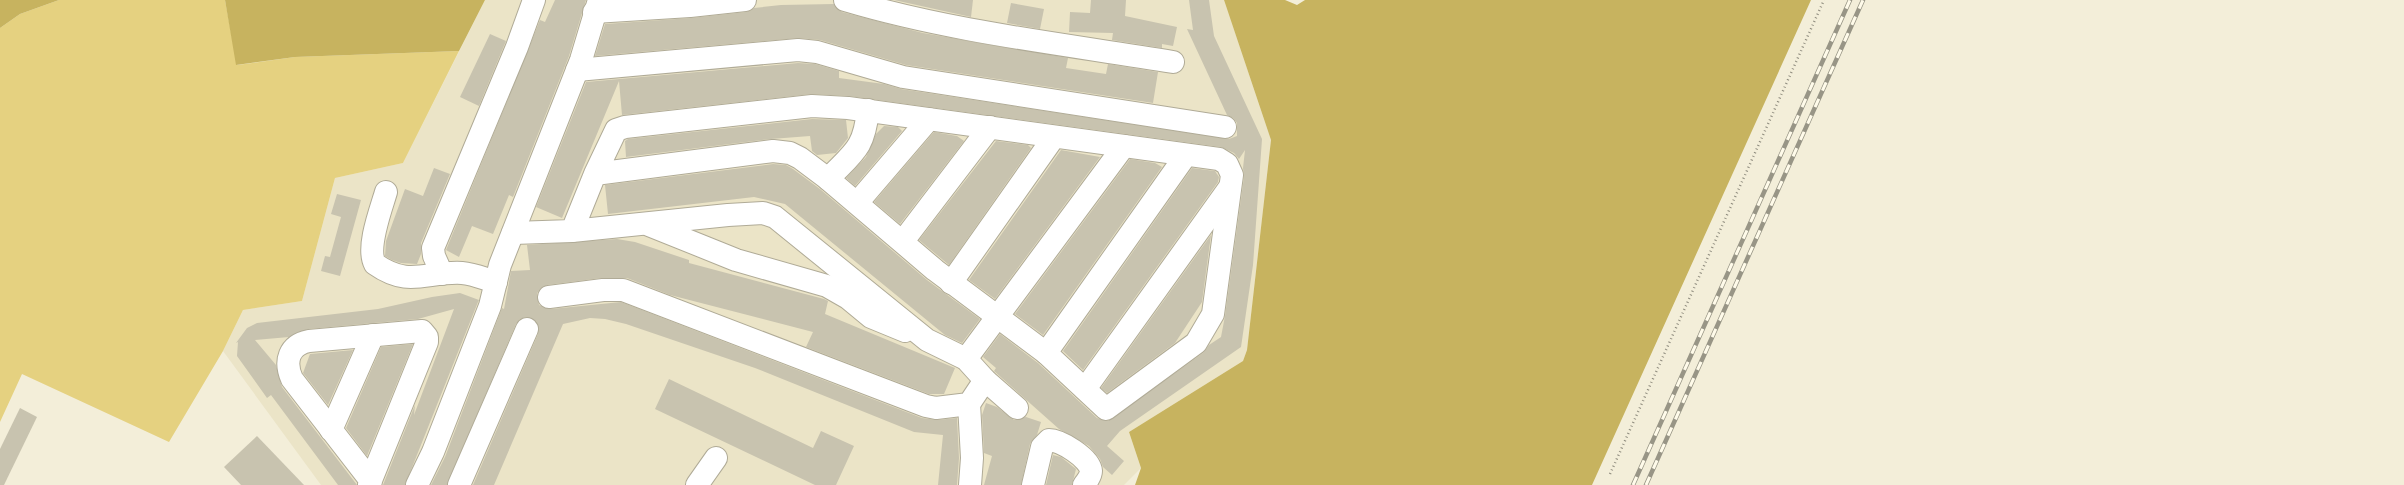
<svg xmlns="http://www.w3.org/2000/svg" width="2404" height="485" viewBox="0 0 2404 485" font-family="Montserrat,sans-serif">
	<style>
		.built { fill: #ebe4c7 }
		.green { fill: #e5d180 }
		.forest { fill: #c7b35f }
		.building { fill: #c8c3af }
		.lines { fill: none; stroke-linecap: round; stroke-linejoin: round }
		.minor-casing { stroke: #b0ab97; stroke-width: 24 }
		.path { stroke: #918e80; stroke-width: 2.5; stroke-dasharray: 1 3; stroke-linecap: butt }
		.minor { stroke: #fff; stroke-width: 22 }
		.rail-casing { stroke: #989586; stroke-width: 4.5 }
		.rail { stroke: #fffbea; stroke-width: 3; stroke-dasharray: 9; stroke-linecap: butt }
	</style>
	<rect width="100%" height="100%" fill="#f3eed9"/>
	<path class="built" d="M485,0H1224L1271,140L1247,350L1243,361L1129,432L1141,468L1124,485H321L223,351L243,310L302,301L335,178L403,163Z"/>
	<path class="green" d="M59,0H225L237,65L295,57L459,51L403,163L335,178L302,301L243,310L223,351L169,442L22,374L0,422V28L20,14Z"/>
	<g class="forest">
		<path d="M0,0H59L20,14L0,28Z"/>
		<path d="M225,0H485L459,51L295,57L236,65Z"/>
		<path d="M1224,0H1285L1297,5L1305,0H1811L1592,485H1135L1141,468L1129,432L1243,361L1247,350L1271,140Z"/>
	</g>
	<g class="building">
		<path d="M555,0H586L569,56L513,197L509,195L493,234L472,226L459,257L446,250L540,20L545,22Z"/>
		<path d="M894,0H973L971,17Z"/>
		<path d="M1091,0H1126L1125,16L1177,27L1173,46L1162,44V48L1112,40L1113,33L1069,32L1070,12L1090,13Z"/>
		<path d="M1189,0H1209L1214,36L1262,139L1253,265L1241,347L1120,431L1107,446L1124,461L1112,475L1103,467L1100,459L1089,446L1059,429L994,371L996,368L983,357L1000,334L1038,363L1097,418L1108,421L1203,353L1209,345L1221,337L1225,316L1244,177L1243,168L1245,150L1239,159L1234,153L1221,147L849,96L811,94L622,115L619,81L562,218L536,207L586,82L798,63L815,64L839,71V78L884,84L901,89L1229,139L1237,136V123L1233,118L1227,115L1187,29L1193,30Z"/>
		<path d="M1011,3L1044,9L1040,29L1007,23Z"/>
		<path d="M834,4L842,12L923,33L1068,58L1066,68L1106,74L1108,64L1158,72L1153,103L906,65L820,40L799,38L595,56L605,24L691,18L746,12L754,8L781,5Z"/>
		<path d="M490,34L506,41L479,106L460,97Z"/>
		<path d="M812,119L846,120L848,138L836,153L817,155L812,151L810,136L771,139L626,157L625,141L628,139Z"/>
		<path d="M884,126L898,127L902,131L855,186L846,178L866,157L876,134Z"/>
		<path d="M934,132L957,136L964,141L900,224L874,202Z"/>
		<path d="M996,141L1028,145L1031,148L949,265L919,240Z"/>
		<path d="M1061,150L1100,157L995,299L969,280Z"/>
		<path d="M1130,159L1155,163L1162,167L1043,335L1015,314Z"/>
		<path d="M773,164L786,165L793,169L820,189L927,280L980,319L962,343L945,335L785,204L754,197L608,214L605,185Z"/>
		<path d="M434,168L450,174L421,243V254L417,264L401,263L392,260L385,256L386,241L405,189L423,196Z"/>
		<path d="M1192,168L1215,171L1219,177L1218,182L1083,370L1063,351Z"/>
		<path d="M337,194L361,200L340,276L321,271L325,256L330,257L341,217L331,214Z"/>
		<path d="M1211,235L1202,302L1175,343L1107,393L1101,388Z"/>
		<path d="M617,239L635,242L689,260V263L824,299L828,301L825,314L955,368L944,394H929L806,347L813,332L670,295L627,278H601L547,285L537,293L539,305L551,309L621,302L922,418L937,420L957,418L959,458L957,485H938L943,435L914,432L755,368L626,324L605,319L590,318L563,324L494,485H473L538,334L537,322L526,317L520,319L516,324L447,485H431L445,457L502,308L504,309L511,271L530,270L527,245Z"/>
		<path d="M460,293L479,300L478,302L405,485H383L415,405L414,415L454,309L418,319L308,329L289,337L255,340L276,365L282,387L357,485H338L271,395L267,398L237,356L238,342L236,343L247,328L257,323L378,309L432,297Z"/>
		<path d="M413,344L367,456L346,428L381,347Z"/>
		<path d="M353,350L328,405L303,373L310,354Z"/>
		<path d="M669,379L813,448L821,431L854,446L836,485H815L655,409Z"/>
		<path d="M986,403L997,407L1014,420L1026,417L1041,422L1037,435L1030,444L1021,485H984L992,456L984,453L982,415Z"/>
		<path d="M20,408L37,417L4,485H0V449Z"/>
		<path d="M257,436L304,485H241L224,467Z"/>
		<path d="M1053,455L1061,457L1076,469L1072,485H1046Z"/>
	</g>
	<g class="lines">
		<g class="minor-casing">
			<g id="minor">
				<path d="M845,0C952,32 1064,44 1173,62"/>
				<path d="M594,12L690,6L745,0"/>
				<path d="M577,70L798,50L817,52L903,77L1225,127"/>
				<path d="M828,179C854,152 864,149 868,110"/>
				<path d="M386,192C381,209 366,248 375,264C409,288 426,271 462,273C474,274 485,279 496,282"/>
				<path d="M857,203L929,119"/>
				<path d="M649,225L736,260L827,286L848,298L871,317L905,331"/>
				<path d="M572,231L728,215L763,213L775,217L927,340L966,359L985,380L1017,408"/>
				<path d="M513,233L572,231L595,174L616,130L625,127L812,106L848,108L1219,159L1227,164L1232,175L1213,314L1196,343L1106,409L1046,353L935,270L828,179L800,158L790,153L773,151L595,174"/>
				<path d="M903,241L990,127"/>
				<path d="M442,274L434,256L433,248L517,47L534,0"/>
				<path d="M951,283L1054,137"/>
				<path d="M549,297L603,290H623L926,406L936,408L969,404L985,380"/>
				<path d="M1046,353L1186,155"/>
				<path d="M966,359L1124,146"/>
				<path d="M1085,389L1230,187"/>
				<path d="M969,404L972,458L970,485"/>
				<path d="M331,430L373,335"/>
				<path d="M369,485L427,342V337L422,331L309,341C289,345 284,361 292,379L371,481"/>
				<path d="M417,485L433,452L490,306L500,265L581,60L599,0"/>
				<path d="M459,485L527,329"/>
				<path d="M697,485L716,458"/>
				<path d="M1033,485L1042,447L1049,440C1060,440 1090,458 1091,471C1091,476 1087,481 1084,485"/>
			</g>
		</g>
		<path class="path" d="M1610,474L1824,0"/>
		<use href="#minor" class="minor"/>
		<g class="rail-casing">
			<g id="rail">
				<path d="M1633,485L1850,0"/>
				<path d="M1646,485L1863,0"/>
			</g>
		</g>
		<use href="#rail" class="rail"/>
	</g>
</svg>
